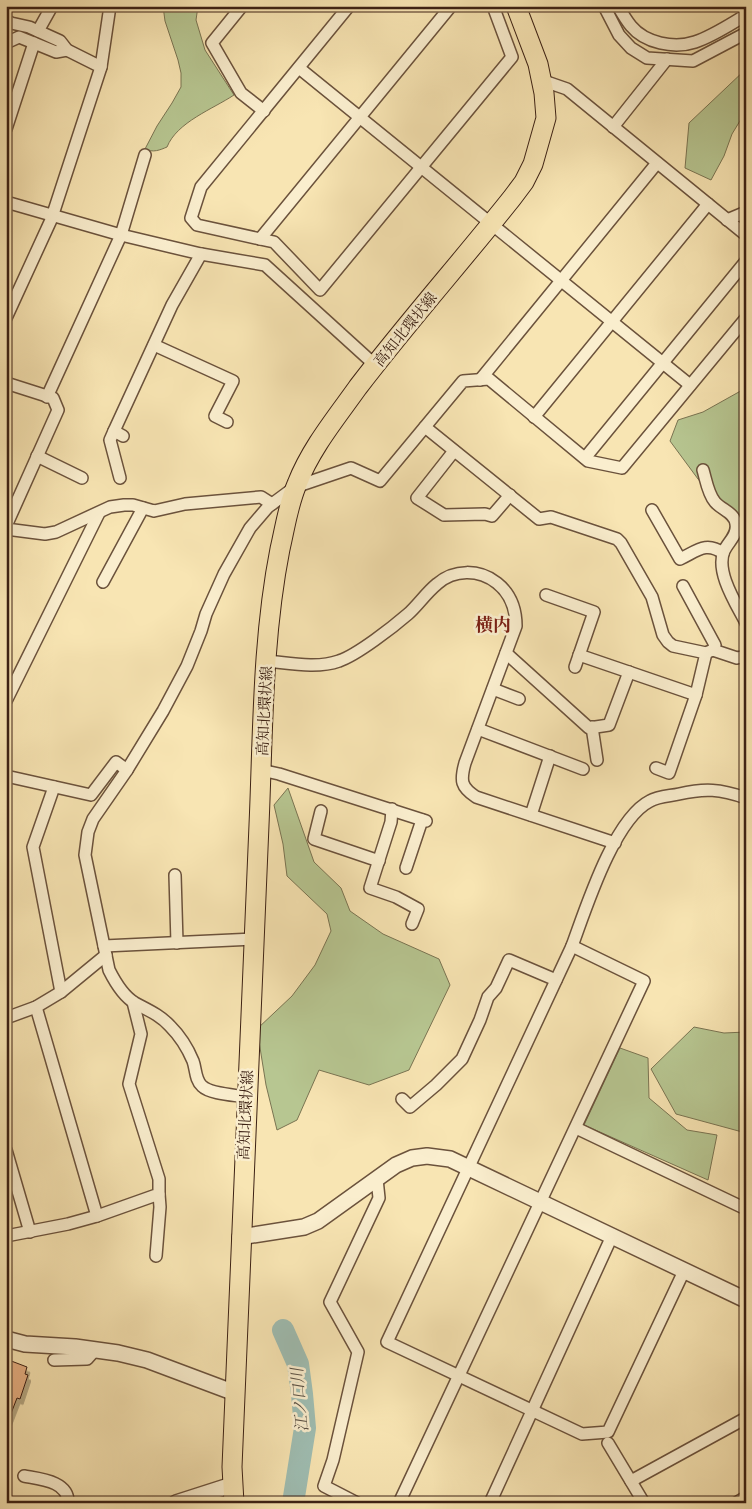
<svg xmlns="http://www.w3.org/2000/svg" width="752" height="1509" viewBox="0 0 752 1509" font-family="'Libre Caslon Text','Noto Serif JP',serif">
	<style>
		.green { fill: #b7c691; stroke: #7a7452 }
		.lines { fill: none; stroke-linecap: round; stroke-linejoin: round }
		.river { stroke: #9fbeb3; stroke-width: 22 }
		.building { fill: #e5af82; stroke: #3c2114; filter: url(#shadow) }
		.minor-casing { stroke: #6b523c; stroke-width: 14 }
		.tertiary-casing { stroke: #6b523c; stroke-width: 18 }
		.primary-casing { stroke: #3c2114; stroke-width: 21 }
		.minor { stroke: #faeece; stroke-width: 11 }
		.tertiary { stroke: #faeece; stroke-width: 15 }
		.primary { stroke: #f8e5b3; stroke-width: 19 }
		.labels { text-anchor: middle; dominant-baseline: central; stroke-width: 5; stroke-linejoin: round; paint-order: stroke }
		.street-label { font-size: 15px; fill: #3c2114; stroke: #faeece }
		.water-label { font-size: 16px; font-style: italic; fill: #5a5044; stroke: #faeece }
		.quarter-label { font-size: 18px; font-weight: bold; fill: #7a1f14; stroke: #faeece }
	</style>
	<defs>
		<filter id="shadow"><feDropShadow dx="3" dy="5.5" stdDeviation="0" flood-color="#0004"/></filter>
	</defs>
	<rect width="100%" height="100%" fill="#f8e5b3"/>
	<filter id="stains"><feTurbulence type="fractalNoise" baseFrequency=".004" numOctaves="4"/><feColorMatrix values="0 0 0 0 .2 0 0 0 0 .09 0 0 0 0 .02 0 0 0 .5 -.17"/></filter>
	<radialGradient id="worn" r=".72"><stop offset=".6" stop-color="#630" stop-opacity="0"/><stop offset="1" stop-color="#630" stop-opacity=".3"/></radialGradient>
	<g class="green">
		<path d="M163,6H198L196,20L205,50L234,95C213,109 177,122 167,147C160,150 153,153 145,149L157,126L172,103L181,87V73L178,60L165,21Z"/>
		<path d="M746,69V111L732,134L724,156L711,180L685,168L689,123Z"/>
		<path d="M746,388V518L734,519L698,479L670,441L678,420L703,412Z"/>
		<path d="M288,788L314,862L341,888L350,911L383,934L439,959L450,985L409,1070L369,1085L319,1070L297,1120L277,1130L266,1085L257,1029L292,996L315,965L331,931L327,914L287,876L283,844L274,805Z"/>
		<path d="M694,1027L724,1033L746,1032V1133L676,1114L651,1069Z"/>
		<path d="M620,1048L648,1058L649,1098L687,1130L717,1135L708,1180L584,1125Z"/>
	</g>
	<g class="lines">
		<path class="river" d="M283,1330L298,1364L302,1394L305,1428L293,1503"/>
	</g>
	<path class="building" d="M6,1359L27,1367L25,1374L28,1375L20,1399L17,1398L7,1424Z"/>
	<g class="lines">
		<g class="minor-casing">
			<g id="minor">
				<path d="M242,6L212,43L241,93L264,111"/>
				<path d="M349,6L201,187L191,218L197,225L274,242L320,290L512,57L493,6"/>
				<path d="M604,6L619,35L631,48L647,58L693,61L746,33"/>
				<path d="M618,6C622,13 626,20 631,26C645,43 674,49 695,42C713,36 729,25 746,15"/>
				<path d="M6,8L7,6"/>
				<path d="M6,20L11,23L29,27L60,41L67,50L101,67L51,220L6,318"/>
				<path d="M38,31L52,6"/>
				<path d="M6,43L19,37L34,43"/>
				<path d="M101,67L110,6"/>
				<path d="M299,68L690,385"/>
				<path d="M541,80L567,89L746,235"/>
				<path d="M613,127L667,59"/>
				<path d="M6,129L34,43L56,52L67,50"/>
				<path d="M6,202L121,235L201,254L265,265L375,365"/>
				<path d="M727,220L746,212"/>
				<path d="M260,239L451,6"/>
				<path d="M154,345L233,381L215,416L227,422"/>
				<path d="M480,380L657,163"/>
				<path d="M6,383L53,398L58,410L6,526"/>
				<path d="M47,397L121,235L145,155"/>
				<path d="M534,417L708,204"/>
				<path d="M425,427L539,519L551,517L617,539L621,543L652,597L663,635L668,642L673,646L706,653L696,695L669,773L656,768"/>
				<path d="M114,431L110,440L120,478"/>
				<path d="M123,436L114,431L172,305L201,254"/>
				<path d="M454,451L417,498L444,515L485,514L492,516L510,495"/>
				<path d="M37,456L82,478"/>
				<path d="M585,458L746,261"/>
				<path d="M703,470C706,480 708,494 715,502C722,510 735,513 736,524C738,535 728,542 724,551C715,572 737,605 746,623"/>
				<path d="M652,510L680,559C697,551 706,541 723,553"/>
				<path d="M6,529L45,534L56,532L110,507L124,505H133L154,511L185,504L261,497L272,504"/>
				<path d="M103,582L143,508"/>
				<path d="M683,586L715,645L713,650"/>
				<path d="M546,595L594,612L575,667"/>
				<path d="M708,652L713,650L737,658L746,656"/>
				<path d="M506,653L589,728L609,725L629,672"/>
				<path d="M579,655L696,695"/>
				<path d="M267,661C289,663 317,669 339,661C357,655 393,627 408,614C418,605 426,593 437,584C454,569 479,569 497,583C511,594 516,608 516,626L465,763C460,781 461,787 476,797L615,843"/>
				<path d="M493,689L519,699"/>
				<path d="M6,701L99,513"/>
				<path d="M592,727L597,760"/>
				<path d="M478,729L583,769"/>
				<path d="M261,770L279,774L426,821"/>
				<path d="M6,776L91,795L116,762L127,770"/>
				<path d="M54,787L33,847L61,992"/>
				<path d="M392,809L391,822L370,888L396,897L418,909L412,924"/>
				<path d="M321,811L314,839L379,861"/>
				<path d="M531,815L550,756"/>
				<path d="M406,868L422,820"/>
				<path d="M175,875L177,943"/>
				<path d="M104,946L254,939"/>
				<path d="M36,1007L97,1216"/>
				<path d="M6,1018L36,1007L61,992L106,955"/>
				<path d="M246,1097C235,1095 210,1094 202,1086C195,1080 196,1069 193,1061C188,1049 180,1036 170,1026C160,1015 148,1010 135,1003C123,996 115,982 109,970L85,855L88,832L93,819L127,770L163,711L187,666L201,631L206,614L224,574L250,528L268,507L295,487L351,468L380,481L463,381L489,379L588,461L622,468L746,318"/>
				<path d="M402,1099L410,1107L436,1085L462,1059L480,1020L488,997L496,988L509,960L556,980"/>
				<path d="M576,1128L746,1209"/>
				<path d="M6,1150L30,1232"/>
				<path d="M6,1236L68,1224L97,1216L159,1194V1179L129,1084L141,1034L133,1002"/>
				<path d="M156,1256L160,1207L159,1194"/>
				<path d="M684,1271L608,1432L582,1434L387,1342L572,946C586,908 614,819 650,801C658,796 670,796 679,794C705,788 720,789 746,798"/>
				<path d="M54,1360L87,1359L95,1350"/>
				<path d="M608,1443L644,1503"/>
				<path d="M24,1476C40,1479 69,1481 68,1503"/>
				<path d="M631,1481L746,1418"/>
				<path d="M357,1503L324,1486L333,1460L358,1352L330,1302L379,1198L377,1179"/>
				<path d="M399,1503L644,981L572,946"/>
				<path d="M490,1503L612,1236"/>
				<path d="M736,1503L746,1497"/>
			</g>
		</g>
		<g class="tertiary-casing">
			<g id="tertiary">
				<path d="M240,1237L304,1227L318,1221L396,1165L412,1158L427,1156L450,1159L746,1300"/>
				<path d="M6,1339L25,1344L75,1347L118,1353L147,1360L235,1393"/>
				<path d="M176,1503L232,1485"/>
			</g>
		</g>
		<g class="primary-casing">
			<path id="primary" d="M234,1503L232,1467C240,1253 249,1039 259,825C263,734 262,640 280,549C285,528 288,505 297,484C311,448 336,418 358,387C407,323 461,262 512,198L524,182L533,164L546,118L544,93L538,64L516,6"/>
		</g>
		<use href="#minor" class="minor"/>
		<use href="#tertiary" class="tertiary"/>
		<use href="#primary" class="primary"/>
	</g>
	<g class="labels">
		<g class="street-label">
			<text transform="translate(405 329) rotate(-51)">高知北環状線</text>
			<text transform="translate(264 711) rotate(-87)">高知北環状線</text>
			<text transform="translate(245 1115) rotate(-87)">高知北環状線</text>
		</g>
		<g class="water-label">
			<text transform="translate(299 1400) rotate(-95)">江ノ口川</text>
		</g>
		<g class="quarter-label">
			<text x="493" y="625">横内</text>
		</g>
	</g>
	<rect width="752" height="1509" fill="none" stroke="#f8e5b3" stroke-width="25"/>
	<rect x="8" y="8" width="737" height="1494" fill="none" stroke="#3c2114" stroke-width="2.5"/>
	<rect x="12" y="12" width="727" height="1484" fill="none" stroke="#3c2114"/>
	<rect width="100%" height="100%" filter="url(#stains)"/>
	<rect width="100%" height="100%" fill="url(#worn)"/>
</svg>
